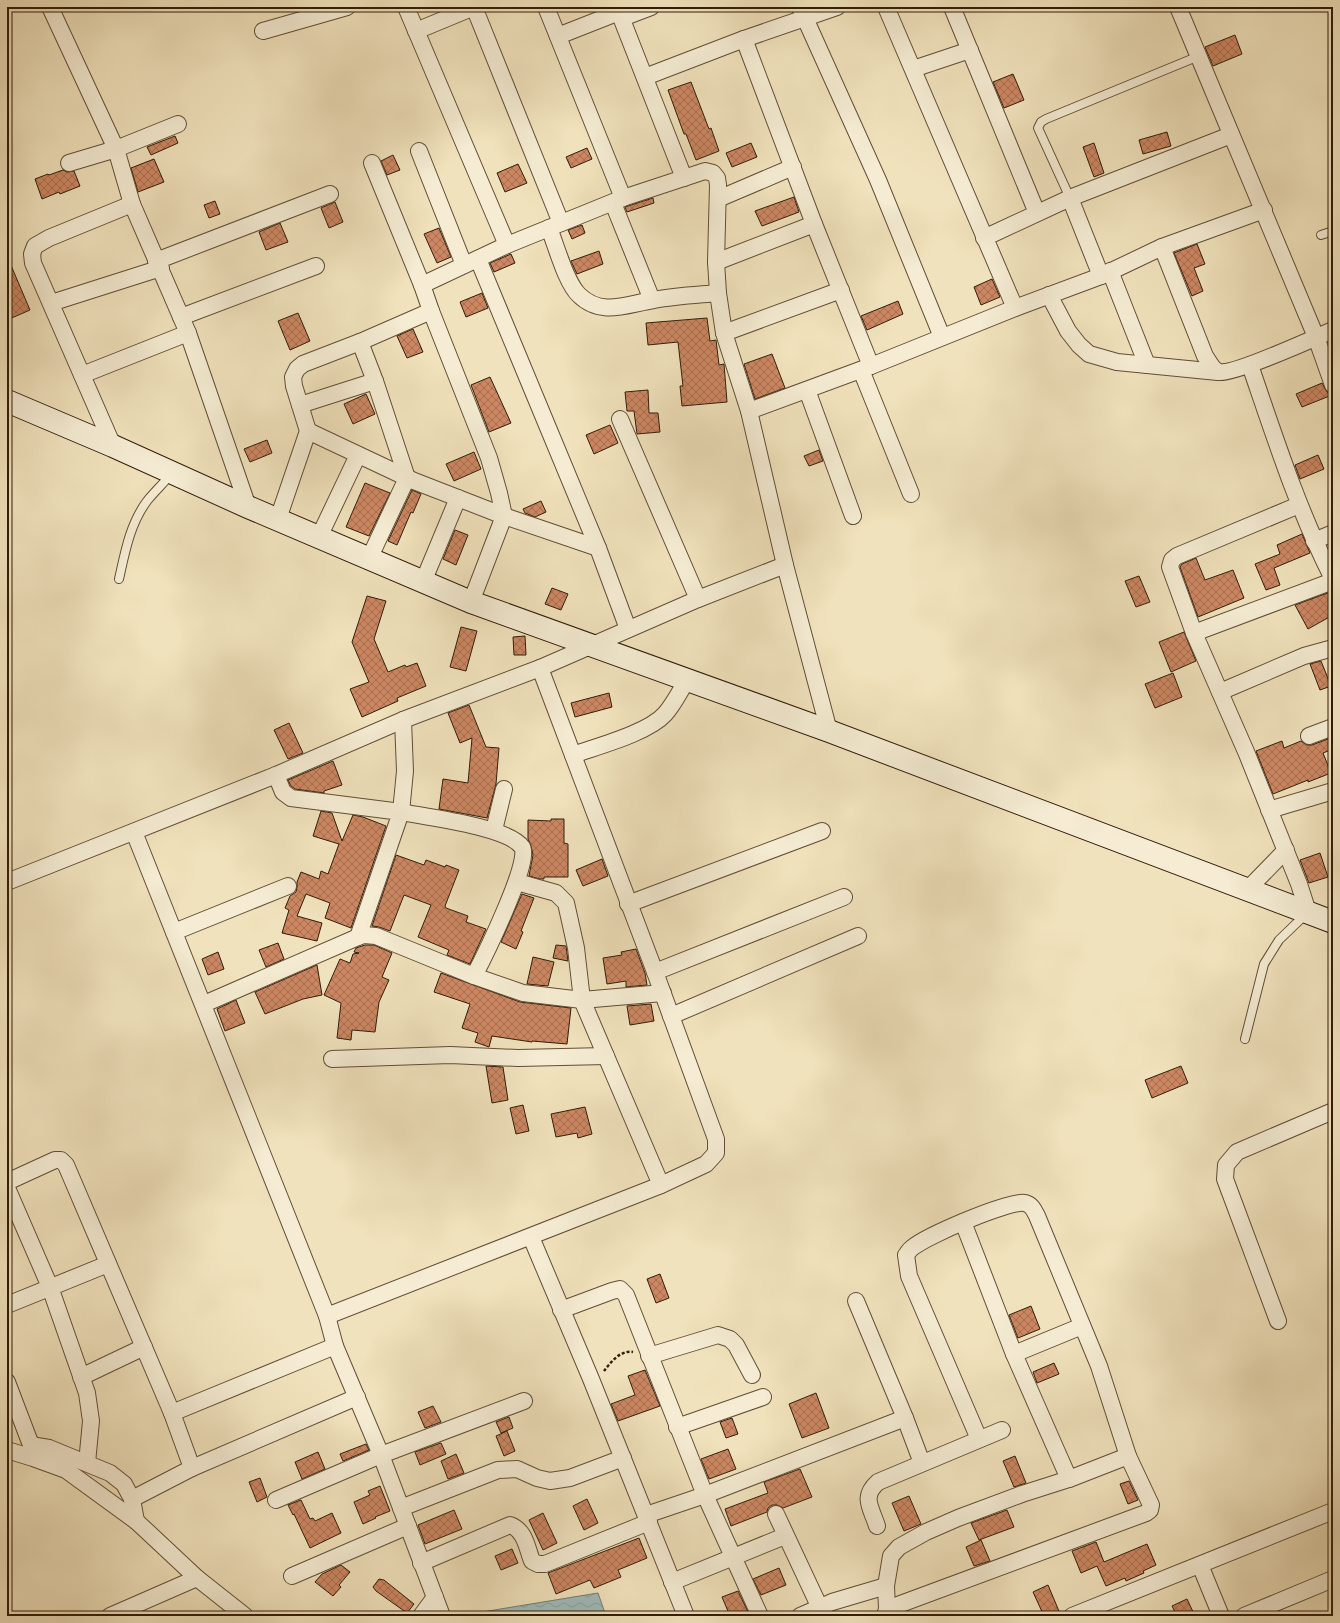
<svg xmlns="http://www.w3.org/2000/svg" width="1340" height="1623" viewBox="0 0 1340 1623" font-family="'Libre Caslon Text',serif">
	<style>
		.water { fill: url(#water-waves); stroke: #737b74 }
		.building { fill: url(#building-cross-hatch); stroke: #311c09 }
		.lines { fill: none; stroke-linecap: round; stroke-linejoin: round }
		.lane-casing { stroke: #614e36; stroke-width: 10 }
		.street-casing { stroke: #614e36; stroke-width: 18 }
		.secondary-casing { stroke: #311c09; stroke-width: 24 }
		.path { stroke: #311c09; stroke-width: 2.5; stroke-dasharray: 3 2; stroke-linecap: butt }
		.lane { stroke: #f5ecd3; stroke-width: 8 }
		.street { stroke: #f5ecd3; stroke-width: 16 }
		.secondary { stroke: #f5ecd3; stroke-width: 22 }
	</style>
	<defs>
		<pattern id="water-waves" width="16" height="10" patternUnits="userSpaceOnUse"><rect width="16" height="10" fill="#9fbbbb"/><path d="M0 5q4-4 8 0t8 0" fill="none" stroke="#89a09f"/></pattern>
		<pattern id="building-cross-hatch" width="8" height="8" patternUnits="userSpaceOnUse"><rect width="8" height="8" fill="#cc8762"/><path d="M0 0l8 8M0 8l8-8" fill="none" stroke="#a66e4f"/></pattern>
	</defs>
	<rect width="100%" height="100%" fill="#f0e2bc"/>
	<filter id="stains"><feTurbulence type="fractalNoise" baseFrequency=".005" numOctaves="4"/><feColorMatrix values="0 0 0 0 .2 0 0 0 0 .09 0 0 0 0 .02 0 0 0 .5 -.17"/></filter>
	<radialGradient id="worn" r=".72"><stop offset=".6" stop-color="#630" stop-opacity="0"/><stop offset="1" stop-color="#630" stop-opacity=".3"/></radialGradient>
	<path class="water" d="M598,1593L606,1616H470V1614Z"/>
	<g class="building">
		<path d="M1235,35L1242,54L1213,66L1205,47Z"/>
		<path d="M1013,74L1024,100L1004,108L993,82Z"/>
		<path d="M691,82L709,129L711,128L719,151L696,160L686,134H684L668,90Z"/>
		<path d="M1167,132L1171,146L1143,154L1139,140Z"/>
		<path d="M175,136L178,143L151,155L147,147Z"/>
		<path d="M751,143L757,157L732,167L726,153Z"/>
		<path d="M1094,143L1104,173L1094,177L1083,147Z"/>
		<path d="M587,148L592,159L571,168L566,157Z"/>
		<path d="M393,155L400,170L387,175L381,161Z"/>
		<path d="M154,159L164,182L138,192L131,168Z"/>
		<path d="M518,164L527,183L505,192L497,173Z"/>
		<path d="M63,170L67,172L74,171L80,186L60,194L59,192L42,199L35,179L48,174L49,175Z"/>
		<path d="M794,197L799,212L762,226L755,211Z"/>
		<path d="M653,198L654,203L627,212L625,207Z"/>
		<path d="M215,201L220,214L209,218L204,205Z"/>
		<path d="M335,202L343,222L329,228L321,208Z"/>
		<path d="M280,223L288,242L266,250L259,232Z"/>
		<path d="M582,225L585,233L572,239L568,230Z"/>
		<path d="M439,228L451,257L437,263L424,234Z"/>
		<path d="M1197,244L1205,264L1194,268L1203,291L1192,296L1174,253Z"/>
		<path d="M599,251L603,264L577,274L571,261Z"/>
		<path d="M511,254L515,263L494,272L490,263Z"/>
		<path d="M7,256L30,310L7,320Z"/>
		<path d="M992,279L1000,297L981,305L974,287Z"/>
		<path d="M482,293L488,308L466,317L460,302Z"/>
		<path d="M898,301L903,314L867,330L861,316Z"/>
		<path d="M298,313L310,341L290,350L278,321Z"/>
		<path d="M707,318L710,341L716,340L719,365L724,364L727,402L682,406L680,386H683L678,342L648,345L646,323Z"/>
		<path d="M413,329L423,352L407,358L397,336Z"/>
		<path d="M772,354L785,388L755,399L744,364Z"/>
		<path d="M490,377L511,423L489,432L471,385Z"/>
		<path d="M1322,383L1327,392L1332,395L1302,407L1296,394Z"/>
		<path d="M648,390L649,413H658L660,432L637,434L634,411H627L625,392Z"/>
		<path d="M366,394L375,414L353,424L344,404Z"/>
		<path d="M610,425L618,443L594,454L586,435Z"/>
		<path d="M267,440L272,453L250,462L244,449Z"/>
		<path d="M819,450L823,461L809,466L804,456Z"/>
		<path d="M474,452L481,469L454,481L446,464Z"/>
		<path d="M1318,455L1324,469L1300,479L1295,465Z"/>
		<path d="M365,483L390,493L369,536L346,527Z"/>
		<path d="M412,490L421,494L413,513L411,512L397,545L388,541Z"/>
		<path d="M541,501L546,512L535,517L525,513L523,509Z"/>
		<path d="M455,530L468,535L456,565L443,559Z"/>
		<path d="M1302,534L1310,553L1274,568L1280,585L1266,590L1255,564L1280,554L1277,545Z"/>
		<path d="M1196,558L1205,580L1233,570L1244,598L1198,617L1180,567L1182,564Z"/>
		<path d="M1139,576L1150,602L1136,607L1125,581Z"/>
		<path d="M552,588L568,594L561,610L545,604Z"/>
		<path d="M1333,591V615L1308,629L1295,605Z"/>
		<path d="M367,596L386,601L374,639L388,672L405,665L406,667L417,663L426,686L397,698L398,701L362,717L350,689L369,682L352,642Z"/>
		<path d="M461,627L477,631L466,671L450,667Z"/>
		<path d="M1184,632L1196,661L1171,672L1159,642Z"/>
		<path d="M525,636L526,655H514L513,637Z"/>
		<path d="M1321,661L1331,686L1320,690L1310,664Z"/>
		<path d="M1173,673L1182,697L1155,708L1145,684Z"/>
		<path d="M609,693L612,707L575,717L571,703Z"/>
		<path d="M469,705L486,747L499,748L496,784L487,818L439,809L443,779L468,783L472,738L460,743L448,713Z"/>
		<path d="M289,723L303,753L288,759L274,730Z"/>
		<path d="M1333,737V749L1323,753L1331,773L1308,782V780L1273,794L1256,751L1282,741L1284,748L1301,741L1307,745H1312Z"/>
		<path d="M333,761L342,785L324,791V793L295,789L291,786L288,780Z"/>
		<path d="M321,811L332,813L342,841L353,815L363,817L386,826L351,928L325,918L330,903L306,894L297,916L322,923L317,941L282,933L289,910L285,908L290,896L296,892L297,887V882L301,872L319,879L321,871L328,874L339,844L313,836Z"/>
		<path d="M551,819H564V843L568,844V877H544V879H540L529,876L533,855L531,846L528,839V820L551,821Z"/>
		<path d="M1320,853L1328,877L1309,883L1300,860Z"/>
		<path d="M396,855L424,865L426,860L445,867L446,865L459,870L445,906L446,908L468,916L466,922L486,929L470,964L447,955L449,950L418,937L431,905L404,895L390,931L379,927L372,926Z"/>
		<path d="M602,859L608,876L583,886L576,870Z"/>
		<path d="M522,894L534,898L521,931L523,932L516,949L501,942Z"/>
		<path d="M278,943L284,959L266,967L259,950Z"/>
		<path d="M365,945H374L392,953L382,977L389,980L379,1002L375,1032L352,1030L351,1040L337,1038L341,1003L324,995L340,959L350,963L353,954L359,953L354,952L356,948Z"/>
		<path d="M556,945L566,946L568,961L553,958Z"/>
		<path d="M636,949L645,973L647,985L626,987V981L607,984L603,958L622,955L621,952Z"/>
		<path d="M218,952L224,969L208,975L202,959Z"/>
		<path d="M533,957L554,962L548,986L527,984Z"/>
		<path d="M317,965L322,995L303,999L265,1014L255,992Z"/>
		<path d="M441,973L520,1002L571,1008L567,1044L532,1041V1042L492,1036L489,1047L475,1042L478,1033L462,1028L470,1004L434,992Z"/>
		<path d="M236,1000L245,1023L225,1031L217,1009Z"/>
		<path d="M651,1004L654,1021L630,1025L627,1006Z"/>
		<path d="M486,1066L503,1067L508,1100L492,1103Z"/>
		<path d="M1181,1066L1188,1083L1152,1098L1145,1080Z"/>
		<path d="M523,1105L529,1131L516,1134L510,1108Z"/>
		<path d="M585,1107L592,1134L578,1138L577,1133L556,1137L551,1114Z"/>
		<path d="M660,1274L669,1298L656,1303L647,1279Z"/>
		<path d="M1031,1306L1040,1329L1018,1338L1009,1315Z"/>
		<path d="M1054,1363L1059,1374L1037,1383L1033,1372Z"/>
		<path d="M645,1370L660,1406L618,1421L611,1404L635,1395L628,1376Z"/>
		<path d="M816,1393L829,1428L802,1438L789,1404Z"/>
		<path d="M433,1406L441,1422L425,1428L418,1412Z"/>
		<path d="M509,1417L513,1428L501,1433L496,1422Z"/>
		<path d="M732,1418L738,1434L726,1438L720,1422Z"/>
		<path d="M507,1431L515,1451L504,1456L496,1436Z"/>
		<path d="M441,1443L446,1454L420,1465L415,1452Z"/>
		<path d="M366,1444L369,1450L343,1461L340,1454Z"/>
		<path d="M728,1449L736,1469L709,1479L701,1459Z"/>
		<path d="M318,1452L325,1469L302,1479L295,1462Z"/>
		<path d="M456,1454L464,1473L448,1479L441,1461Z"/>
		<path d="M1015,1456L1026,1483L1014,1487L1003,1461Z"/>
		<path d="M800,1469L812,1497L783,1508L777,1505H772L768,1508L767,1512L731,1526L725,1509L768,1493L764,1482Z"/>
		<path d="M260,1478L267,1497L257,1502L249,1482Z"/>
		<path d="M1129,1481L1138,1500L1128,1504L1120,1484Z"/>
		<path d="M380,1486L390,1511L375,1517L376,1518L363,1524L354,1502L370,1495L368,1491Z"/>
		<path d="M909,1496L921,1524L904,1531L892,1503Z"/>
		<path d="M587,1499L598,1523L584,1530L573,1506Z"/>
		<path d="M301,1500L310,1519L313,1518L315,1521L332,1513L341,1533L310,1548L294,1514L293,1515L288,1505Z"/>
		<path d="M454,1510L462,1529L425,1544L418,1525Z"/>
		<path d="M1007,1510L1014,1527L979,1540L971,1523Z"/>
		<path d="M543,1513L557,1543L543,1550L529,1520Z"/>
		<path d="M639,1538L647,1558L618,1570L621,1577L594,1588L590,1580L556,1594L548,1573Z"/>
		<path d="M981,1540L990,1561L974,1566L966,1547Z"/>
		<path d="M1096,1542L1104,1562L1147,1544L1156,1565L1143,1571L1144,1573L1126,1581L1125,1578L1106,1586L1097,1566L1081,1573L1072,1551Z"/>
		<path d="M512,1549L518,1563L501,1570L495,1556Z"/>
		<path d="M341,1565L350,1572L339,1585L341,1587L333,1596L315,1582L322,1574Z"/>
		<path d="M779,1568L786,1585L761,1595L753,1579Z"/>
		<path d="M379,1579L384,1580L414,1604L407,1613L376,1591L373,1587Z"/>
		<path d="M1048,1585L1061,1616H1044L1033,1592Z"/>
		<path d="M738,1591L750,1616H730L722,1597Z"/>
		<path d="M1187,1599L1195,1616H1177L1172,1606Z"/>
	</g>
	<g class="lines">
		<g class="lane-casing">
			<g id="lane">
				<path d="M1070,198L1038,128L1041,122L1046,119L1199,56"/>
				<path d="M1321,235L1333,231"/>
				<path d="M119,579C125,552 130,524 147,501C155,491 164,483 172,473"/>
				<path d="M1245,1039L1264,964L1279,940L1306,914"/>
			</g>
		</g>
		<g class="street-casing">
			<g id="street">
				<path d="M50,7L116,149L132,204L188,333L248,507"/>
				<path d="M406,7L507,245"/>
				<path d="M474,7L561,223"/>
				<path d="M546,7L623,198"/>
				<path d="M617,7L684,178"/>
				<path d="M800,7L878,180L942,337"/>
				<path d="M886,7L1015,308"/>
				<path d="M952,7L1037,213"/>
				<path d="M1178,7L1316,337L1333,385"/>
				<path d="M622,18L651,7"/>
				<path d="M263,31L347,7"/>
				<path d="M416,31L474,7"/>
				<path d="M558,36L619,12"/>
				<path d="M744,39L814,224L871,366"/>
				<path d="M913,69L970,50"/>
				<path d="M645,77L744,39L837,7"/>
				<path d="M419,151L464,265"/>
				<path d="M69,163L116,149L178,124"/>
				<path d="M372,163L422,285L431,311L489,458L499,493L504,516L471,602"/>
				<path d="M1070,198L1101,276"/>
				<path d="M718,199L793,167"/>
				<path d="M613,203L652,300"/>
				<path d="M549,228C556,245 566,283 579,295C601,317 627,304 654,300C675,296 696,295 718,293"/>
				<path d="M984,238L1070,198L1231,135"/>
				<path d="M1162,247L1264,210"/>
				<path d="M478,259L598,548"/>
				<path d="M156,261L330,194"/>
				<path d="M716,262L814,224"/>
				<path d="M1110,271L1147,365"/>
				<path d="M422,285L507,245L623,198L705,171L713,173L717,178L718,185L716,262L718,293L724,333L749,411L785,565L829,731"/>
				<path d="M1049,295L1068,331L1079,345L1089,354L1117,362L1218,372"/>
				<path d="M51,303L161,268"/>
				<path d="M181,317L316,266"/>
				<path d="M724,333L841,290"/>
				<path d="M360,342L375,381L407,478L369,559"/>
				<path d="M1250,365C1275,438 1298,510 1333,579"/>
				<path d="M861,370L911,494"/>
				<path d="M82,375L188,333"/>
				<path d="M807,390L853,516"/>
				<path d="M300,405L375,381"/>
				<path d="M749,411L871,366L1015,308L1101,276L1162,247L1205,356C1209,361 1212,370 1219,372C1233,375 1315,338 1333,330"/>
				<path d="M620,419L698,599"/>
				<path d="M308,431L414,481L504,516L598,548L628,629"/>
				<path d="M113,446L33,263L32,254L35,246L49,238L132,204"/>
				<path d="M1299,505L1177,556L1172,560L1170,567L1194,633L1247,754L1299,884L1308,912"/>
				<path d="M278,519L308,431L294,386L293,377L297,369L303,364L360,342L431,311"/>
				<path d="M319,537L358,455"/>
				<path d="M1314,541L1333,533"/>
				<path d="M423,582L458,498"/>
				<path d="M1194,633L1333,581"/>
				<path d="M1220,692L1304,656L1333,648"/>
				<path d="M403,720L405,771L401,812C427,817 508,827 522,847C532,860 483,959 474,976"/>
				<path d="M1309,736L1333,727"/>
				<path d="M573,755C598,746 648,733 665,714C674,704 680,691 687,680"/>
				<path d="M276,775L283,792L291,798L401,812L358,937"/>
				<path d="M1269,810L1333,791"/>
				<path d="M494,830L504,789"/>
				<path d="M134,832L327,1316L335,1346L381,1455L442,1616"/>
				<path d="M7,882L276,775L403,720L540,668L698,599L785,565"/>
				<path d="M517,882L556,893L566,903L576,948L582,1000L661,1185"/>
				<path d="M1248,889L1286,850"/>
				<path d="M628,904L822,831"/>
				<path d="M174,932L288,886"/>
				<path d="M655,972L844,897"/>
				<path d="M204,1004L358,937L364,935L376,936L474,976L523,993L582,1000L663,993"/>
				<path d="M671,1016L858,936"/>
				<path d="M332,1059L450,1055L518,1058L606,1056"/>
				<path d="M7,1182L55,1160H61L66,1165L172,1413L192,1468"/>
				<path d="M7,1188L50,1287L87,1393L91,1421L87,1463"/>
				<path d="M963,1222L1014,1354L1069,1479"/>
				<path d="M531,1237L591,1379L686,1616"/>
				<path d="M856,1301L905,1418L922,1463"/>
				<path d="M7,1305L108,1264"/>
				<path d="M561,1310L612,1291L620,1289L626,1295L705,1495L760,1616"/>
				<path d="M327,1316L661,1185L706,1164L716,1153V1139L655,972L540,668"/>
				<path d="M1278,1321L1225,1179L1226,1165L1237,1152L1333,1111"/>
				<path d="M1014,1354L1082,1326"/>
				<path d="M649,1356L718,1335L730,1339L736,1345L752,1375"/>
				<path d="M81,1377L144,1347"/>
				<path d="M7,1382L31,1445L33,1456"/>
				<path d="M172,1413L335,1346"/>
				<path d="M677,1427L763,1397"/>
				<path d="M31,1445L49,1448L110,1473L124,1484L132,1499"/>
				<path d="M7,1450L33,1458L66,1470L136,1521L197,1578L245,1616"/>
				<path d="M276,1500L381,1455L524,1401"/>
				<path d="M401,1508L498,1470L517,1469L537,1478L550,1481L570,1478L623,1458"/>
				<path d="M776,1514L820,1608"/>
				<path d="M646,1515L705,1495L905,1418"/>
				<path d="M136,1521L132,1499L192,1468L357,1397"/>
				<path d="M877,1526C871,1507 861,1497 878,1482L1002,1430"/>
				<path d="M421,1563L510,1525C525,1530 527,1548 532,1561L538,1564H545L649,1522"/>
				<path d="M1200,1565L1221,1616"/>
				<path d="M292,1576L408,1526"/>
				<path d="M672,1582L785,1536"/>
				<path d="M887,1609L1146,1513L1150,1510L1151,1505L1128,1456L1099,1366L1037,1216C1034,1210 1032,1205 1025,1203C1009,1200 926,1236 912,1248C909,1250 908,1253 906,1255L909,1276L979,1439"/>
				<path d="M110,1616L197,1578"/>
				<path d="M421,1616L435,1597"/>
				<path d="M800,1616L832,1602L886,1586"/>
				<path d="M885,1616L887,1609L886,1586L891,1556L899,1547L926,1532L958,1518L1022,1494L1069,1479L1128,1456"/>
				<path d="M1072,1616L1333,1511"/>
				<path d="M1244,1616L1333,1579"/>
			</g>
		</g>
		<g class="secondary-casing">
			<path id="secondary" d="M7,401L113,446L248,507L471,602L829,731L1333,922"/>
		</g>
		<path class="path" d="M604,1371C611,1362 620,1350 633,1352"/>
		<use href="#lane" class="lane"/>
		<use href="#street" class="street"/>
		<use href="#secondary" class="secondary"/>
	</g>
	<rect width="1340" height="1623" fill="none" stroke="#f0e2bc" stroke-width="24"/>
	<rect x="8" y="8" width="1324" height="1607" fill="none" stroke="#311c09" stroke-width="2"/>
	<rect x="12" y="12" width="1316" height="1599" fill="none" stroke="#311c09"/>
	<rect width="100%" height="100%" filter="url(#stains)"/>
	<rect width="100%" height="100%" fill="url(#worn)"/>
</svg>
